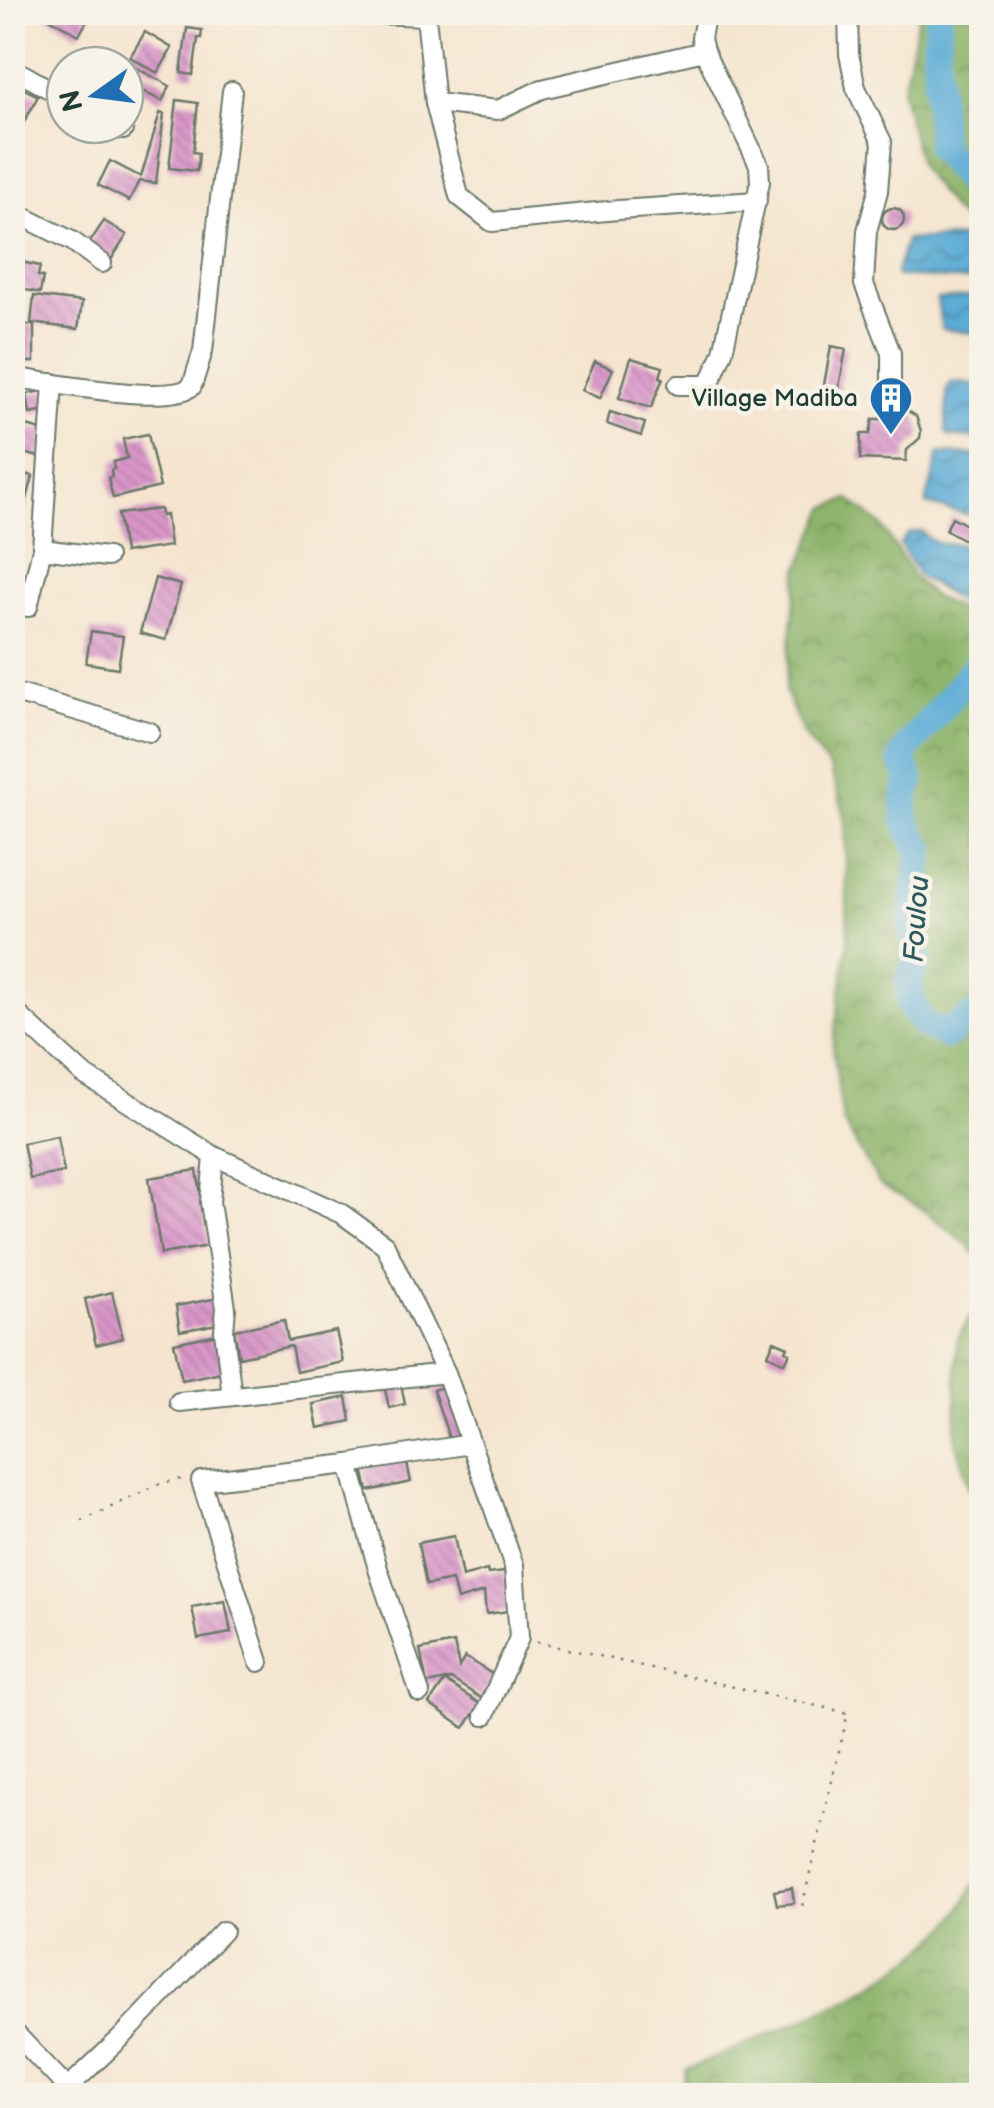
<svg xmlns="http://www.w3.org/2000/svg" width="994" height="2108" viewBox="0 0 994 2108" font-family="'Balsamiq Sans',sans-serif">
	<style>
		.forest { fill: url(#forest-crowns); stroke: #56784f; stroke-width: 2.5 }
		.water { fill: url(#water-waves); stroke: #3d7485; stroke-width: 2.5 }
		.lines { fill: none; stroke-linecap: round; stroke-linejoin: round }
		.river { stroke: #5bacd6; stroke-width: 28 }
		.building { fill: url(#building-back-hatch) }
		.street-casing { stroke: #6a786a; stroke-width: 22 }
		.path { stroke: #6a786a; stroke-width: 2.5; stroke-dasharray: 2.5 8; stroke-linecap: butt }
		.street { stroke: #fff; stroke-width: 18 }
		.labels { text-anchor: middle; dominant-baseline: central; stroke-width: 9; stroke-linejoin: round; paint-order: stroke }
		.poi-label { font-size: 25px; fill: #1f3d34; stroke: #f7f3e8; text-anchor: end }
		.water-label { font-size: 28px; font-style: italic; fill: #2e595c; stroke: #f7f3e8 }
	</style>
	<defs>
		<pattern id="forest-crowns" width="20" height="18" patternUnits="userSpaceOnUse" patternTransform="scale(2.5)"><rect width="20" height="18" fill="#8db46a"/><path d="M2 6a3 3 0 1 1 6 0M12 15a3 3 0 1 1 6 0" fill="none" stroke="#739458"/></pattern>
		<pattern id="water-waves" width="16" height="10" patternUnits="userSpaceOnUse" patternTransform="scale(2.5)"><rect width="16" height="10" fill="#5bacd6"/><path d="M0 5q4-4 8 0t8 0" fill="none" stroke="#4b8dae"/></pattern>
		<pattern id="building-back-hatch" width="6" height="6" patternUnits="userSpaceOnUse" patternTransform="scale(2.5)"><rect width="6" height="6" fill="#da96c9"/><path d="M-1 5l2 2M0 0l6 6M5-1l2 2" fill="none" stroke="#b07ca4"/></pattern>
	</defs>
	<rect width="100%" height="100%" fill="#f7f3e8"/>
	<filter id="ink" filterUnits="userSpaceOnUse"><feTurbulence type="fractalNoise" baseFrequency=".01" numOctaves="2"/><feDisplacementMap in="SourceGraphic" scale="20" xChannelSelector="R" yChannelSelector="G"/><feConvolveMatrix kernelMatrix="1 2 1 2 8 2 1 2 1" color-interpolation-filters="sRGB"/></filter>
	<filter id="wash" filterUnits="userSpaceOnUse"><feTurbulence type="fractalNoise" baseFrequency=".0048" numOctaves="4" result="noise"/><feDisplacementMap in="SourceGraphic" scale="40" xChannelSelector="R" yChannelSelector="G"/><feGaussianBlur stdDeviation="2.25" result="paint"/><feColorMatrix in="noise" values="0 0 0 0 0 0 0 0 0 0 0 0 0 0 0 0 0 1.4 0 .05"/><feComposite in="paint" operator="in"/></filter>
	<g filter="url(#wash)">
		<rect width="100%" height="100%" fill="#f5e5cf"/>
		<g class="forest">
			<path d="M919,13H981V236L953,211L920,167L902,93Z"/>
			<path d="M849,499L881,525L915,579L932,596L972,615L981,612V1261L968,1245L920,1207L880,1185L843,1122L833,1047L848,942L845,816L830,768L803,734L785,690L798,571L826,508Z"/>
			<path d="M981,1296H982L981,1528L956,1442L957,1340Z"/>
			<path d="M981,1874V2095H681L686,2070C766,2035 881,1993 943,1932C959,1916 970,1892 981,1874Z"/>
		</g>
		<g class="water">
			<path d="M965,238L972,247L968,280L898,276L896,273L906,240Z"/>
			<path d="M981,295V334L942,329L937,299Z"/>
			<path d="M960,382L981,386V439L949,436L946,432L947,389L951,383Z"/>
			<path d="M939,453L981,455V518L926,504Z"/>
			<path d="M922,531C934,549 947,542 964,545C970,547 976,550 981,553V606H966L919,576L900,544L908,534Z"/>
		</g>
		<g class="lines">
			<g class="river">
				<path d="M939,12L936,51L940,148L982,198"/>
				<path d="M982,659L905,751L902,760L911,781C899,805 905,829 922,849L914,902L913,930L918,959L909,980L911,1005L925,1025L946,1035L972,1017L982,1018"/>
			</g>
		</g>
		<g id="blocks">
			<g class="building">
				<path d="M39,12H92L79,35Z"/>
				<path d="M187,28L202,30L201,38H198L193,75L181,73Z"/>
				<path d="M145,32L172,48L158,73L130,57Z"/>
				<path d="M125,62L170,86L162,101L125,82Z"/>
				<path d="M12,83L38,96L12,145Z"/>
				<path d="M177,100L198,103L193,152L199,153L197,171L169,168Z"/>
				<path d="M160,113L164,114L156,183L139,181L129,201L98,185L110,161L141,177Z"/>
				<circle cx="893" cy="219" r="11"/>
				<path d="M104,221L127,235L111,260L88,245Z"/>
				<path d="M12,260L40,266L38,276L43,277L40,293L12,287Z"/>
				<path d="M34,296L82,302L78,329L31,323Z"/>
				<rect x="12" y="325" width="22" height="37"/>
				<path d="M831,346L846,349L837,398L822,396Z"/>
				<path d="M631,358L663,367L660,377L663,378L651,408L619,398Z"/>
				<path d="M595,361L613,369L600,398L582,390Z"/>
				<path d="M47,390L51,410L30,414L27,394Z"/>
				<path d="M903,408L916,416L921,431L920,438L907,450L906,461L860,459L861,434H870L873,419H884Z"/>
				<path d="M610,412L645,423L641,436L607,424Z"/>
				<path d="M12,422L45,431L39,457L12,450Z"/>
				<path d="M148,434L160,487L113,498L108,478L112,477L111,470L114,469L113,462L127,458L123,439Z"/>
				<path d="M12,470L33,476L24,511L12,508Z"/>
				<path d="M160,509L161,516L166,515L170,546L124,553L118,514Z"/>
				<path d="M952,517L982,533V549L946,530Z"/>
				<path d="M155,578L181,585L166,640L140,633Z"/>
				<path d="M91,631L123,636L118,668L86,663Z"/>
				<path d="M57,1136L64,1172L30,1179L23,1143Z"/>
				<path d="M197,1170L209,1246L161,1254L149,1178Z"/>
				<path d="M112,1292L123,1338L96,1345L85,1299Z"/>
				<path d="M219,1298L223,1323L180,1331L176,1306Z"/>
				<path d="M284,1320L288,1341L336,1331L343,1362L296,1372L291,1346L239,1357L234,1330Z"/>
				<path d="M218,1334L226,1371L182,1380L174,1343Z"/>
				<path d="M774,1341L788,1347L786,1351L790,1353L785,1363L768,1355Z"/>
				<path d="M401,1385L405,1404L389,1408L385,1389Z"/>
				<path d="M448,1385L465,1439L451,1444L433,1390Z"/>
				<path d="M347,1397L351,1421L318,1428L313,1404Z"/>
				<path d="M406,1459L411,1482L368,1491L363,1468Z"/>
				<path d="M454,1536L462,1577L487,1570L488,1574L505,1572L509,1611L486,1614L484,1592L457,1600L452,1580L426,1585L418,1543Z"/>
				<path d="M225,1601L231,1633L198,1639L192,1607Z"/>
				<path d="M454,1643L459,1667L465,1657L495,1676L481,1698L451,1679L427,1684L420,1650Z"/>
				<path d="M445,1681L480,1704L464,1728L429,1704Z"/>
				<path d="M792,1888L794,1903L777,1905L774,1891Z"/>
			</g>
		</g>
	</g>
	<g filter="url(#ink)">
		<use href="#blocks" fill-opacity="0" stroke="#6a786a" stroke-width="2.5"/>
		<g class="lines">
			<g class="street-casing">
				<g id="street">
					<path d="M323,12L426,16L435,103L459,196L492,222L618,210L757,201"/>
					<path d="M848,12L849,54L856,88L882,142L878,191L867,231L864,284L891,353V390"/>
					<path d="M12,68L65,98"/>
					<path d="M435,103L498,110L542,89L704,51"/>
					<path d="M113,125L123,130"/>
					<path d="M12,211L72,241L102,263"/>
					<path d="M12,377C45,382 170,406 192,386L203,351L232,91"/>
					<path d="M678,385H709L723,352L760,182L759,165L704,51L701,38L706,12"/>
					<path d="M42,549L53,383"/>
					<path d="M28,607L42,549L107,557"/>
					<path d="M12,692L150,732"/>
					<path d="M12,1009L83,1074L214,1156L342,1214L385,1245L446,1373L514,1566L519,1638L484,1716"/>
					<path d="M214,1156L210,1202L226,1308L224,1331L232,1396"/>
					<path d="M179,1402L446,1373"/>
					<path d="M349,1464L378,1569L420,1693"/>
					<path d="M259,1662L201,1481L349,1464L470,1444"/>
					<path d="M12,2030L58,2078L81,2096"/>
					<path d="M59,2096L123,2036L223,1931"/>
				</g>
			</g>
			<g class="path">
				<path d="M82,1521L159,1484L182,1479"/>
				<path d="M537,1642L848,1713L802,1907"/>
			</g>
			<use href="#street" class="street"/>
		</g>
	</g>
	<defs>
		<g id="building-pin" transform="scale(2.25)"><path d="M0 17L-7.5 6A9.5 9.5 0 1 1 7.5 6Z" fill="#1f6fb2" stroke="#f7f3e8"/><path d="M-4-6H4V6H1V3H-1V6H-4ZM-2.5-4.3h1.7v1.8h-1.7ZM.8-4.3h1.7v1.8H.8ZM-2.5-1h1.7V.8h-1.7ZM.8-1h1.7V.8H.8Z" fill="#fff"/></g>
	</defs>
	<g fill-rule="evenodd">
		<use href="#building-pin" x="891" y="398"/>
	</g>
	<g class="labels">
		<g class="poi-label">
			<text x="858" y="398">Village Madiba</text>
		</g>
		<g class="water-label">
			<text transform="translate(917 919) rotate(-86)">Foulou</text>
		</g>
	</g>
	<rect width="994" height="2108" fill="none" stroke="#f7f3e8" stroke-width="50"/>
	<g transform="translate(95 95) rotate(256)"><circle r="48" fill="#f7f3e8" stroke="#a1aaa0" stroke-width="2.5"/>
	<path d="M0-8L18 38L0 25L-18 38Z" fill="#1f6fb2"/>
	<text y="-15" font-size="28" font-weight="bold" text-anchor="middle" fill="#1f3d34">N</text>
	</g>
</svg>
